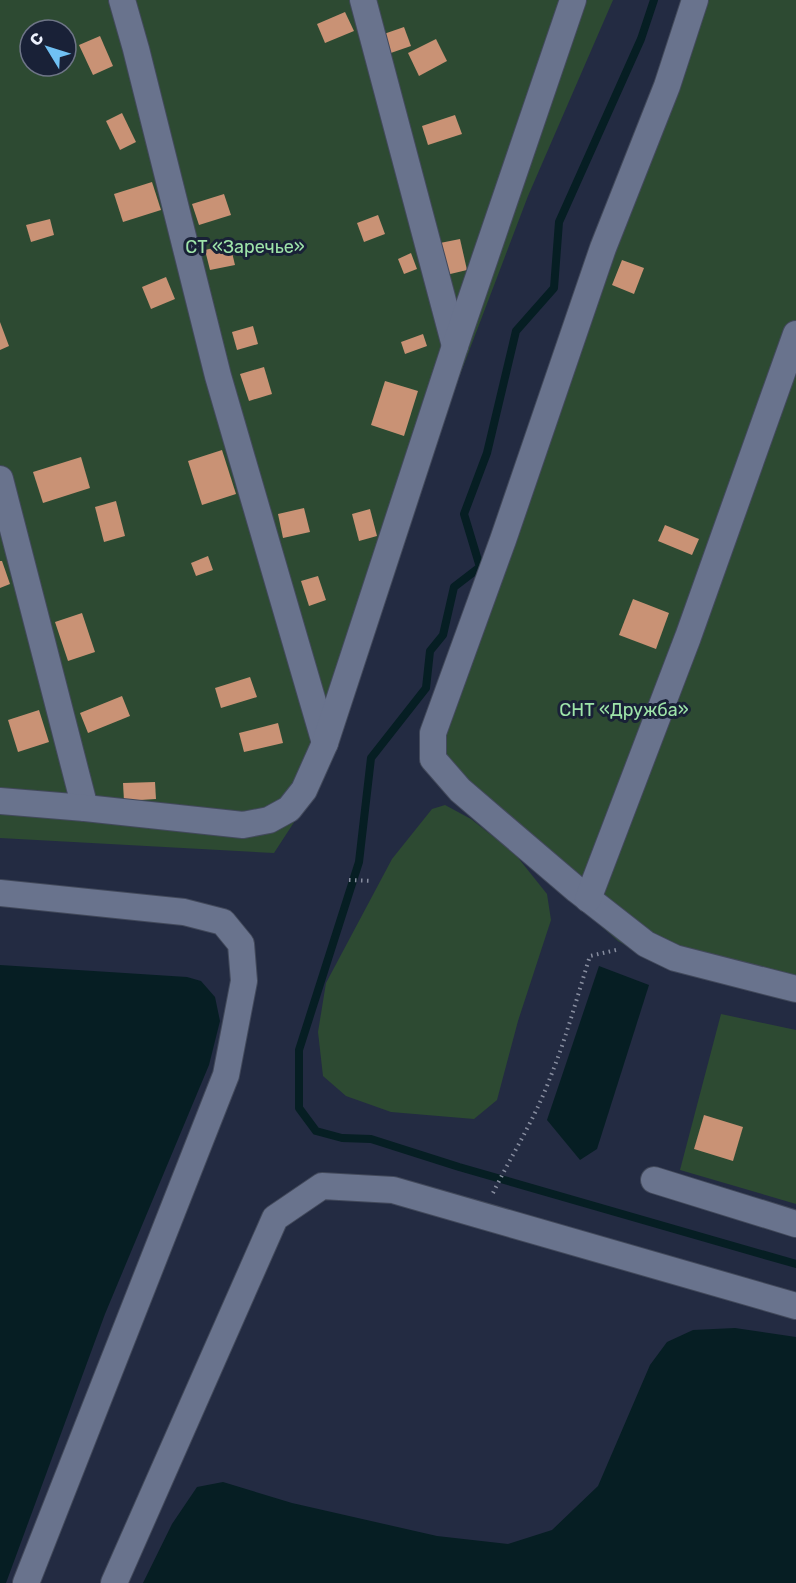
<svg xmlns="http://www.w3.org/2000/svg" width="796" height="1583" viewBox="0 0 796 1583" font-family="Rubik,sans-serif">
	<style>
		.green { fill: #2d4a32; fill-rule: evenodd }
		.water { fill: #061e23 }
		.lines { fill: none; stroke-linecap: round; stroke-linejoin: round }
		.stream { stroke: #061e23; stroke-width: 8 }
		.building { fill: #c99275 }
		.minor-casing { stroke: #42495b; stroke-width: 28 }
		.path { stroke: #878d9f; stroke-width: 4; stroke-dasharray: 1.5 4.5; stroke-linecap: butt }
		.minor { stroke: #69738d; stroke-width: 26 }
		.labels { text-anchor: middle; dominant-baseline: central; stroke-width: 6; stroke-linejoin: round; paint-order: stroke }
		.park-label { font-size: 18px; fill: #9ee4a9; stroke: #192137 }
	</style>
	<rect width="100%" height="100%" fill="#232b42"/>
	<g class="green">
		<path d="M0,0H613L528,196L447,409L302,810L274,853L0,838ZM30,30H66V66H30Z"/>
		<path d="M684,0H796V1001L704,978L655,962L618,941L564,893L460,790L433,733L503,540L498,514Z"/>
		<path d="M445,805L471,819L515,854L547,894L551,920L518,1021L497,1100L474,1119L391,1112L346,1096L323,1076L318,1032L326,983L392,859L432,809Z"/>
		<path d="M721,1014L796,1030V1204L680,1170Z"/>
	</g>
	<g class="water">
		<path d="M0,965L187,977L201,981L215,997L220,1021L209,1065L105,1314L6,1583H0Z"/>
		<path d="M599,966L649,985L597,1149L580,1160L547,1120Z"/>
		<path d="M735,1328L796,1337V1583H143L172,1524L197,1487L223,1482L292,1503L437,1536L508,1544L552,1530L598,1486L650,1365L667,1342L693,1330Z"/>
	</g>
	<g class="lines">
		<path class="stream" d="M654,0L641,39L559,222L554,288L516,331L487,453L464,514L480,567L454,587L443,635L430,651L426,688L371,758L359,862L299,1050V1108L316,1131L342,1138L371,1139L459,1167L796,1264"/>
	</g>
	<g class="building">
		<path d="M345,12L354,31L325,43L317,24Z"/>
		<path d="M404,27L411,46L385,55L378,36Z"/>
		<path d="M100,36L113,66L93,75L79,45Z"/>
		<path d="M436,39L447,61L419,76L408,53Z"/>
		<path d="M122,113L136,142L120,150L106,121Z"/>
		<path d="M455,115L462,134L428,145L422,126Z"/>
		<path d="M152,182L161,210L123,222L114,194Z"/>
		<path d="M224,194L231,215L199,225L192,204Z"/>
		<path d="M378,215L385,234L364,242L357,223Z"/>
		<path d="M50,219L54,235L31,242L26,225Z"/>
		<path d="M460,239L467,270L442,276L435,244Z"/>
		<path d="M230,244L235,265L210,270L205,250Z"/>
		<path d="M411,253L417,269L404,274L398,259Z"/>
		<path d="M622,260L644,268L634,294L612,285Z"/>
		<path d="M166,277L175,299L151,309L142,287Z"/>
		<path d="M0,322L9,346L0,350Z"/>
		<path d="M253,326L258,344L237,350L232,332Z"/>
		<path d="M423,334L427,346L405,354L401,342Z"/>
		<path d="M264,367L272,394L249,401L240,374Z"/>
		<path d="M385,381L418,391L404,436L371,425Z"/>
		<path d="M222,450L236,494L202,505L188,461Z"/>
		<path d="M81,457L90,488L43,503L33,472Z"/>
		<path d="M116,501L125,536L104,542L95,507Z"/>
		<path d="M304,508L310,532L283,538L278,514Z"/>
		<path d="M370,509L377,536L359,541L352,514Z"/>
		<path d="M665,525L699,539L692,555L658,541Z"/>
		<path d="M208,556L213,570L196,576L191,563Z"/>
		<path d="M0,561H2L10,584L0,588Z"/>
		<path d="M318,576L326,600L309,606L301,581Z"/>
		<path d="M633,599L669,613L656,649L619,635Z"/>
		<path d="M82,613L95,652L68,661L55,622Z"/>
		<path d="M250,677L257,697L221,708L215,688Z"/>
		<path d="M122,696L130,716L88,733L80,713Z"/>
		<path d="M39,710L49,742L18,752L8,720Z"/>
		<path d="M278,723L283,743L244,752L239,733Z"/>
		<path d="M155,782L156,799L124,801L123,783Z"/>
		<path d="M704,1115L743,1127L733,1161L694,1149Z"/>
	</g>
	<g class="lines">
		<g class="minor-casing">
			<g id="minor">
				<path d="M122,0L136,49L218,376L325,743"/>
				<path d="M363,0L455,346"/>
				<path d="M695,0L667,86L603,248L503,540L433,733V759L460,790L577,890L646,944L675,958L796,989"/>
				<path d="M0,479L85,808"/>
				<path d="M0,801L85,808L243,825L269,820L289,809L304,790L325,743L455,346L573,0"/>
				<path d="M0,893L184,912L223,922L241,944L244,981L226,1075L26,1583"/>
				<path d="M588,899L688,637L796,334"/>
				<path d="M654,1180L796,1224"/>
				<path d="M114,1583L275,1218L322,1186L393,1190L796,1306"/>
			</g>
		</g>
		<g class="path">
			<path d="M349,880L372,881"/>
			<path d="M493,1193C512,1154 535,1119 550,1078C566,1039 577,997 590,956L616,950"/>
		</g>
		<use href="#minor" class="minor"/>
	</g>
	<g class="labels">
		<g class="park-label">
			<text x="245" y="247">СТ «Заречье»</text>
			<text x="624" y="710">СНТ «Дружба»</text>
		</g>
	</g>
	<g transform="translate(48 48) rotate(308)"><circle r="28" fill="#192137" stroke="#6e7587" stroke-width="1.5"/>
	<path d="M0-4.5L10 22L0 15L-10 22Z" fill="#70c1f4"/>
	<text y="-9" font-size="16" font-weight="bold" text-anchor="middle" fill="#edf2fe">С</text>
	</g>
</svg>
